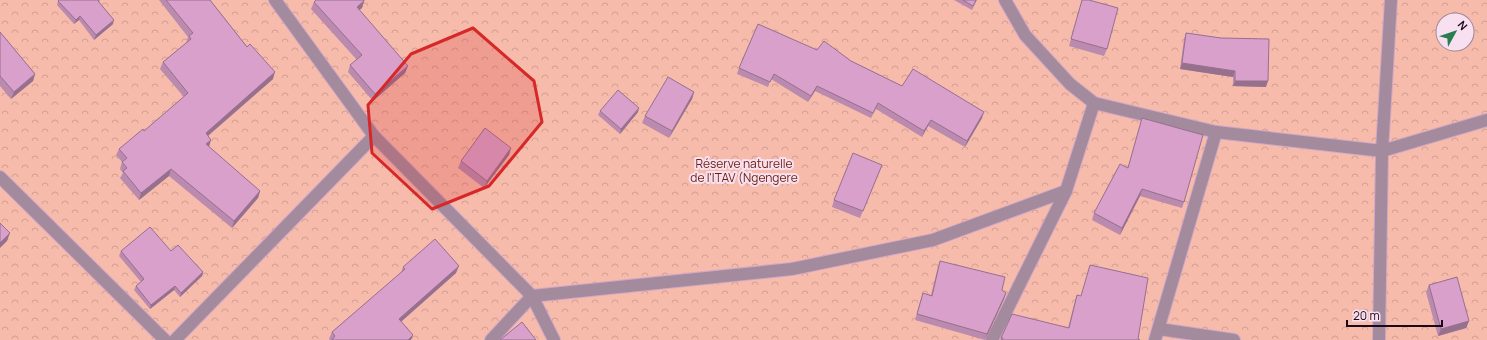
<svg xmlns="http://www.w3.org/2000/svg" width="1487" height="340" viewBox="0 0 1487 340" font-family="Manrope,sans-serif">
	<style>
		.forest { fill: url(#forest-crowns); fill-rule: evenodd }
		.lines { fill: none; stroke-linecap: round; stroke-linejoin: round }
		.street-casing { stroke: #d1a7c7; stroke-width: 14 }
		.street { stroke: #a38a9d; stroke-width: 12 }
		.wall { fill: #ba8aaf }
		.shaded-wall { fill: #97708e }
		.building { fill: #d8a0cb; stroke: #97708e }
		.marked { fill: #d62828; fill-opacity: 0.2; stroke: #d62828; stroke-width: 3; stroke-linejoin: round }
		.labels { text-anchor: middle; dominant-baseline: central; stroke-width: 4; stroke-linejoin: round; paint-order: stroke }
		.park-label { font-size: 12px; fill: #6c1f0a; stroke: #f8e0f1 }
	</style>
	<defs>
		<pattern id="forest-crowns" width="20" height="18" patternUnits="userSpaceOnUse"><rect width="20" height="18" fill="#f6bbab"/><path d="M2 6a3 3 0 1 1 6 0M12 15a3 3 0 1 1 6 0" fill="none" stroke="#d29f92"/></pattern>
	</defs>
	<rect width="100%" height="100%" fill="#f9caed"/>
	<path class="forest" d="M0,0H1487V340H0ZM1443,20H1467V44H1443Z"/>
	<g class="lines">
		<g class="street-casing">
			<g id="street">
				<path d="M275,0L374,136L532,296L554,340"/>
				<path d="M1005,0L1025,35L1070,84L1094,103L1216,132L1382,151L1487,120"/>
				<path d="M0,177L165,340"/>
				<path d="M1159,329L1234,340"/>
				<path d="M175,340L374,136"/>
				<path d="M491,340L532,296L792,269L933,240L1066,191"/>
				<path d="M992,340L1066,191L1094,103"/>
				<path d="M1155,340L1216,132"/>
				<path d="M1379,340L1382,151L1391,0"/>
			</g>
		</g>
		<use href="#street" class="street"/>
	</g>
	<g class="wall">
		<path d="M59,0H100L99,2L113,24L94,40L79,20L74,24L57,5L58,1Z"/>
		<path d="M159,0H210L273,79L208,136V147L260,191L258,198L232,228L169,176L139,200L120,178L123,173L120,169L122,162L116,155L119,149L144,131L184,97L160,69L163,62L186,43L188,37Z"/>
		<path d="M954,0H977L972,10Z"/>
		<path d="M1082,0L1107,49L1104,56L1069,46Z"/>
		<path d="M364,1L362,8L359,10L408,66L405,73L373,101L348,72L350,65L357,60L311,9L314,2Z"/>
		<path d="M0,32L35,74L33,81L11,99L0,86Z"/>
		<path d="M1186,33L1266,87L1233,86V77L1180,69L1184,39Z"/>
		<path d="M817,50L851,61L902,86L982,118L965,147L928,126L922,137L876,109L871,118L815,91L808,102L771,79L768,87L737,74L739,68Z"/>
		<path d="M694,92L692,99L669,138L642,123L645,116Z"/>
		<path d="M600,111L638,112L620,134L598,115Z"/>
		<path d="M1142,118L1184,202L1182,208L1140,196L1120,235L1092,220L1094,213L1128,168Z"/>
		<path d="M511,148L509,155L484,188L458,168L461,161Z"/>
		<path d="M882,165L860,218L832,207L834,200Z"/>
		<path d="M121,251H171L203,272L202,276L180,297L174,290L150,309L134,290L136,286L141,282L119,256Z"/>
		<path d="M940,261L1002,290L1006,293L1004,299L985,340L915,320L923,293L931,295L938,267Z"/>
		<path d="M403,267L456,273L401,322L411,340H330L329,339L332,332L401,273Z"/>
		<path d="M1429,285L1469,321L1466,328L1438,336L1426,292Z"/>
		<path d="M1077,295L1138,339L1140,340H1000L1001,338L1068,328L1075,301Z"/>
	</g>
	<g class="shaded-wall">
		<path d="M364,1L362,8L354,14L357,7Z"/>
		<path d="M80,16L79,20L74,24L76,20Z"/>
		<path d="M114,20L113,24L94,40L96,35Z"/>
		<path d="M1182,63L1235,71L1233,77L1180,69Z"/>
		<path d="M408,66L405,73L373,101L375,94Z"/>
		<path d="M275,72L273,79L203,140L206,133Z"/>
		<path d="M35,74L33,81L11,99L14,92Z"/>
		<path d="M1235,81H1268L1266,87L1233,86Z"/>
		<path d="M817,86L815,91L808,102L811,96Z"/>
		<path d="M694,92L692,99L669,138L672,131Z"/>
		<path d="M639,108L638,112L620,134L621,129Z"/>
		<path d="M984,112L982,118L965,147L967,141Z"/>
		<path d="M931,120L928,126L922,137L924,131Z"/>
		<path d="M211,140L209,147L206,144Z"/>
		<path d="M511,148L509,155L484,188L487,181Z"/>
		<path d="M171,169L169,176L139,200L141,193Z"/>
		<path d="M1142,189L1140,196L1120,235L1122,228Z"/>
		<path d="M260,191L258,198L232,228L234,221Z"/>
		<path d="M10,233L7,241L0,248V243Z"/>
		<path d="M459,266L456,273L396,326L399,319Z"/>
		<path d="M203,272L202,276L180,297L181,293Z"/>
		<path d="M175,286L174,290L150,309L151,305Z"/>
		<path d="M1006,293L1004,299L985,340L987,334Z"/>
		<path d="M1469,321L1466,328L1438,336L1441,329Z"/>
		<path d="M413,335L411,340H408Z"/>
	</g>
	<g class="building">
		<path d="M59,0H99L98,1L114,20L96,35L80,16L76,20L58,1Z"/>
		<path d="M166,0H210L247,47L250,44L275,72L206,133L211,140L206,144L260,191L234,221L171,169L141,193L123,171L127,168L122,162L127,158L119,149L143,129L144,131L188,93L163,62L191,39L189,36L193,33Z"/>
		<path d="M316,0H364V1L357,7L408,66L375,94L350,65L362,55L314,2Z"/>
		<path d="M963,0H976L973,6Z"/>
		<path d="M1082,0H1089L1118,8L1107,49L1071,39Z"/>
		<path d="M758,24L817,50L824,41L851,61L902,86L913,69L984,112L967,141L931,120L924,131L878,103L873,113L817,86L811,96L774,74L770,82L739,68Z"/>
		<path d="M0,32L35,74L14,92L0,76Z"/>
		<path d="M1186,33L1221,38L1269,39L1268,81H1235V71L1182,63Z"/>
		<path d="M668,77L694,92L672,131L645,116Z"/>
		<path d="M618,90L639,108L621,129L600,111Z"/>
		<path d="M1142,118L1203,135L1184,202L1142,189L1122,228L1094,213L1120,164L1128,168Z"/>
		<path d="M485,128L511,148L487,181L461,161Z"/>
		<path d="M853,153L882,165L863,211L834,200Z"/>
		<path d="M0,223L10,233L0,243Z"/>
		<path d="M150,227L171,251L178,245L203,272L181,293L175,286L151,305L136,286L144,279L121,251Z"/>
		<path d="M435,239L459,266L399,319L413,335L408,340H332L335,336L332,332L405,269L403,267Z"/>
		<path d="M940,261L1005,277L1002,290L1006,293L987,334L917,314L923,293L932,296Z"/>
		<path d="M1090,265L1148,278L1138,339L1140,340H1002L1003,338H1001L1012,314L1069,328L1077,295L1081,296Z"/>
		<path d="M1457,277L1469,321L1441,329L1429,285Z"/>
		<path d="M522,322L536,340H500Z"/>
	</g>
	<path class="marked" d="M473,28L534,81L542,122L489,186L432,209L372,153L368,105L411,54Z"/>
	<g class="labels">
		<g class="park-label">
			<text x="744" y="163">Réserve naturelle<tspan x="744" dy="14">de l'ITAV (Ngengere</tspan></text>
		</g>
	</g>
	<g transform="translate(1455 32) rotate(50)"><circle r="19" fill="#f8e0f1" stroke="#a08a9a"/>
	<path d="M0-3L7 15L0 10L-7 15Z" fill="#297d4f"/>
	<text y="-6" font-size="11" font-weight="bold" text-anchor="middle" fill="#1c0818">N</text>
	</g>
	<path d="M1347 320v6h95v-6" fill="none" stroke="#1c0818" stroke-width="2"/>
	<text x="1353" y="320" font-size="12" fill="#1c0818" stroke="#f8e0f1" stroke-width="3" paint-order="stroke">20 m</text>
</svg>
